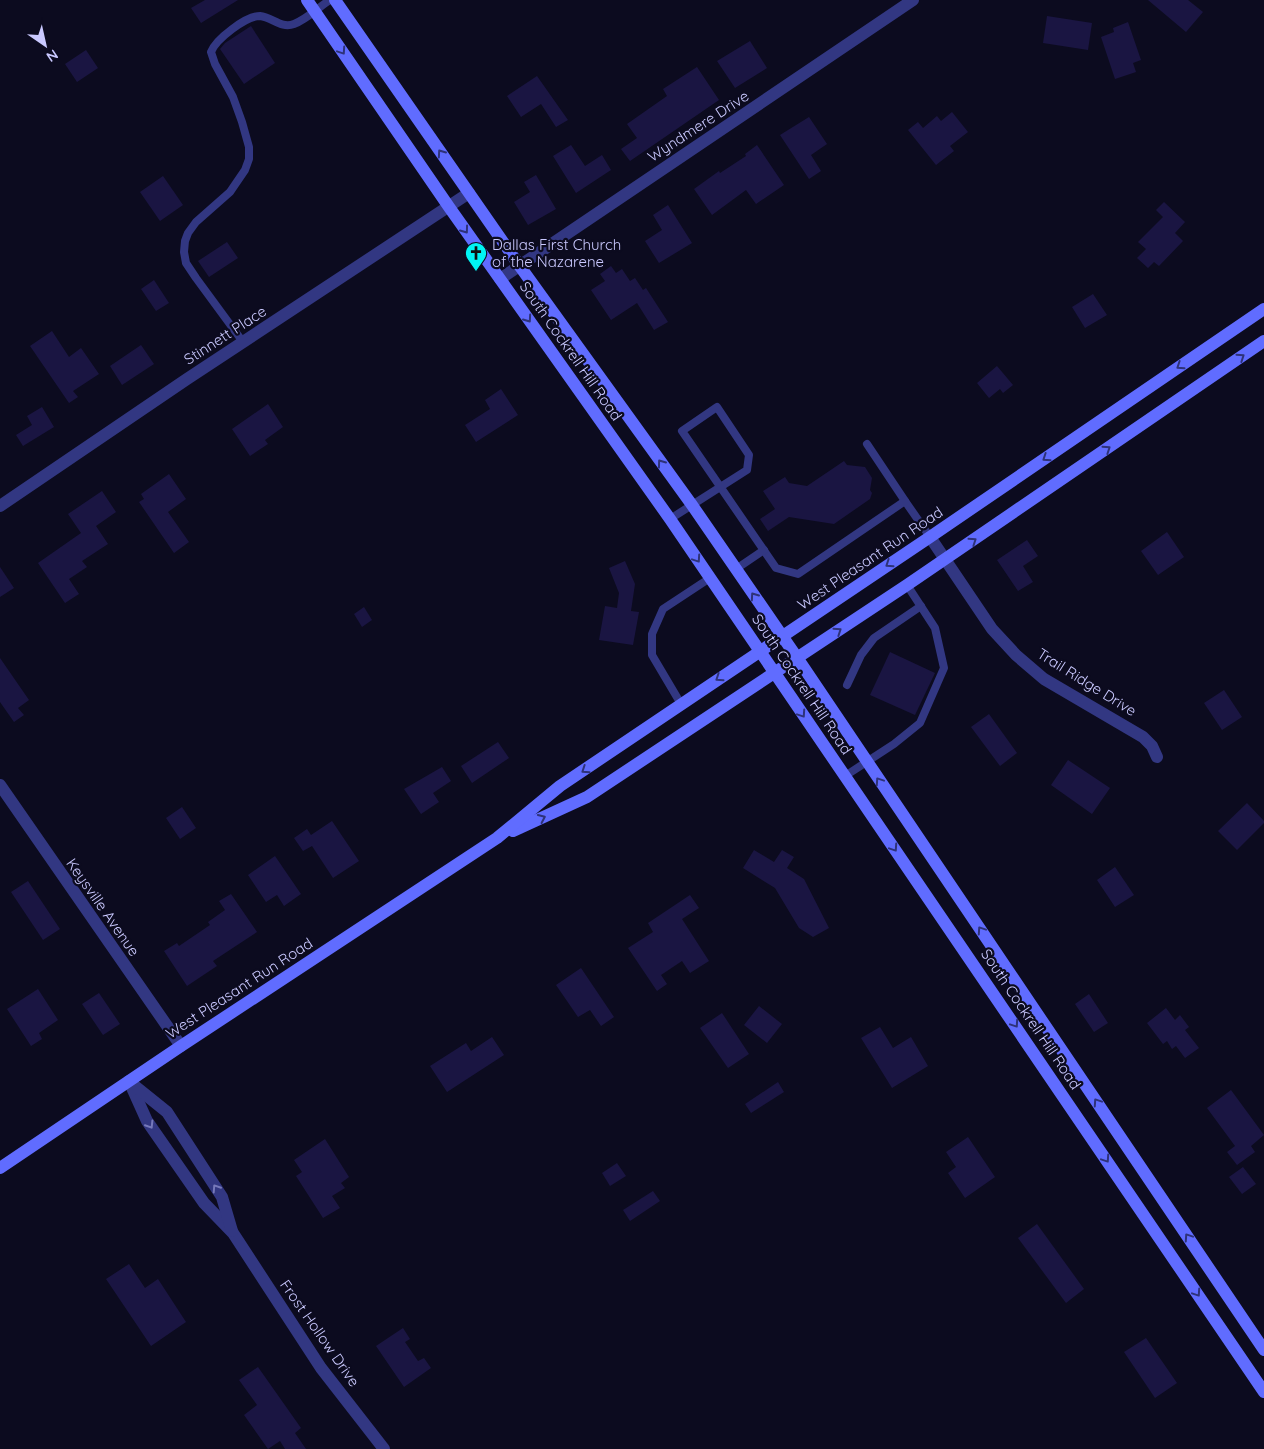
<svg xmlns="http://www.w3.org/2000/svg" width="1264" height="1449" viewBox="0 0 1264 1449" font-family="Quicksand,sans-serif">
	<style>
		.building { fill: #1a1542 }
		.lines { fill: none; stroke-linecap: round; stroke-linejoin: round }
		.service { stroke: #323782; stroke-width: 8 }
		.minor { stroke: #323782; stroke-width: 12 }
		.secondary { stroke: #606cff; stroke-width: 12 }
		.oneway { stroke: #2e3279 }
		.oneway2 { stroke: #7679ba }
		.labels { text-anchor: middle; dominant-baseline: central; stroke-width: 4.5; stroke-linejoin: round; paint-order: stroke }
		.street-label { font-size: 15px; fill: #cac9ff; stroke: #0c0b1f }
		.poi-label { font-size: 15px; fill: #cac9ff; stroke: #0c0b1f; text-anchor: start }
	</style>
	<rect width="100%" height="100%" fill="#0c0b1f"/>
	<g class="building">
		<path d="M205,0H238L201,23L191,8Z"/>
		<path d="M1148,0H1188L1203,12L1186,32Z"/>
		<path d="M1047,16L1092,23L1088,50L1043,43Z"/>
		<path d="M1128,22L1141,60L1133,63L1136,72L1115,79L1101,37L1114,32L1113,28Z"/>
		<path d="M251,26L275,63L244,84L220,49L225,43Z"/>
		<path d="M750,41L767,68L735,88L717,61Z"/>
		<path d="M86,50L98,68L77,82L65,64Z"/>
		<path d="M697,67L719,100L630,161L621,149L637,138L627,124L667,96L663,89Z"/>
		<path d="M537,76L568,120L556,127L541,104L521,117L507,96Z"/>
		<path d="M952,112L968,132L950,146L954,151L936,165L908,130L918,122L923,128L937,116L941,121Z"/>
		<path d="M809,117L827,144L811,155L821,171L809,179L780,135Z"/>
		<path d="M571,145L585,166L602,155L611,170L576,193L553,156Z"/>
		<path d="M757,145L784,185L756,204L746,190L712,215L694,189L719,171L720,173L746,156L745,154Z"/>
		<path d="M536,175L556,209L528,225L514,202L530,192L524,182Z"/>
		<path d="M163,176L183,205L160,221L140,192Z"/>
		<path d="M1164,202L1185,222L1175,233L1183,241L1159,266L1154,262L1148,268L1137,258L1146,249L1138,242L1163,217L1156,210Z"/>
		<path d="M668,205L692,243L659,263L645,241L662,230L653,215Z"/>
		<path d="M227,242L238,258L209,277L198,261Z"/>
		<path d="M611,266L616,273L622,269L630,281L635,278L643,290L646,288L668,322L654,330L637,303L611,320L591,290L605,281L600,274Z"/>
		<path d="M154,280L169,303L156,311L141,289Z"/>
		<path d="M1093,294L1107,315L1085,328L1072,307Z"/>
		<path d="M52,331L69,357L81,348L99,374L73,391L78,397L69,403L30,346Z"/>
		<path d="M141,345L154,364L122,385L110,366Z"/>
		<path d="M997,366L1013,385L1003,393L1000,389L989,398L977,383Z"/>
		<path d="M501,389L518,415L476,442L465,425L490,409L485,400Z"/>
		<path d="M268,404L283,427L265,440L268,444L250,456L232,429Z"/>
		<path d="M42,407L54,427L23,446L16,435L32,425L27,416Z"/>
		<path d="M844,461L847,465L865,467L872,478L870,490L872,493L870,499L834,524L789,517L768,531L760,519L775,509L763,491L785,477L789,483L807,486Z"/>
		<path d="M169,474L186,499L168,512L189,542L174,553L139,502L144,499L141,494Z"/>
		<path d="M102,491L116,512L96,526L108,544L82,561L87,567L69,579L79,594L65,603L38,563L81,533L68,514Z"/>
		<path d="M1167,532L1184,557L1158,575L1141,551Z"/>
		<path d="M1027,540L1038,556L1023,566L1033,582L1018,591L997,560Z"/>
		<path d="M625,561L635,584L631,611L639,612L633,645L599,640L605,606L617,608L619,593L609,568Z"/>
		<path d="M0,567L14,588L0,597Z"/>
		<path d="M364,607L372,620L362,627L354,614Z"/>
		<path d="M890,652L935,673L915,715L870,695Z"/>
		<path d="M0,658L29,700L18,708L24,715L14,722L0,702Z"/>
		<path d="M1224,690L1242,717L1222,730L1204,703Z"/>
		<path d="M989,714L1017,753L1000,766L971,727Z"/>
		<path d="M498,742L509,758L472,783L461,766Z"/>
		<path d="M1068,760L1110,788L1092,814L1051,785Z"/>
		<path d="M442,767L451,781L433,793L439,802L421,814L404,789Z"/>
		<path d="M1247,803L1264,821V823L1237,850L1218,831Z"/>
		<path d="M182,807L196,828L180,839L166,818Z"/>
		<path d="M332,821L359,861L333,878L312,846L303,851L294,838L307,829L311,835Z"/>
		<path d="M754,850L774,862L782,850L794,857L787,868L804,879L829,928L813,937L799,928L775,888L743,868Z"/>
		<path d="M275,856L301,894L284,906L277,895L266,902L248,875Z"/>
		<path d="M1115,867L1134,895L1115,907L1097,880Z"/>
		<path d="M28,881L60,929L43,940L11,892Z"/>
		<path d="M231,894L257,932L213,961L217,966L187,986L164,951L177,943L179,946L210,925L208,922L225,910L219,901Z"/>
		<path d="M690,895L699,908L682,919L709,961L690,973L682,961L661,975L667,984L657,991L628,948L653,932L648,923Z"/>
		<path d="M581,968L614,1017L601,1026L590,1010L578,1017L556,985Z"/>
		<path d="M38,989L58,1020L39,1033L42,1039L31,1046L7,1009Z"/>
		<path d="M99,993L120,1024L103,1035L82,1004Z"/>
		<path d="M1089,994L1108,1023L1094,1032L1075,1004Z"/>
		<path d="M759,1006L782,1024L767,1043L744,1025Z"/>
		<path d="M1166,1008L1175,1020L1180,1015L1189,1027L1185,1030L1199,1048L1185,1058L1176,1046L1172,1049L1167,1041L1163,1044L1147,1023Z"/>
		<path d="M722,1013L749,1054L728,1068L700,1028Z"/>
		<path d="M880,1027L893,1048L911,1037L928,1066L892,1088L861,1038Z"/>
		<path d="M492,1037L504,1055L447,1092L430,1066L466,1043L471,1051Z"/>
		<path d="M778,1082L784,1092L751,1113L745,1104Z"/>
		<path d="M1231,1090L1264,1135L1251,1146L1255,1152L1237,1165L1227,1152L1235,1146L1207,1108Z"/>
		<path d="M968,1137L995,1177L965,1198L948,1173L956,1167L946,1152Z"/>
		<path d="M325,1139L349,1177L341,1183L345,1188L332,1196L340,1208L323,1218L296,1176L302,1172L294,1160Z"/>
		<path d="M617,1163L626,1176L610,1186L602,1173Z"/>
		<path d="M1243,1167L1256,1184L1242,1194L1229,1177Z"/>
		<path d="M653,1191L660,1201L630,1221L623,1210Z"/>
		<path d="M1037,1224L1084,1289L1066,1303L1018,1238Z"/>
		<path d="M129,1264L145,1288L158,1279L186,1322L151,1346L106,1279Z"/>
		<path d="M403,1328L410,1339L405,1342L418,1361L424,1358L431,1368L404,1387L376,1346Z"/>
		<path d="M1146,1338L1177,1383L1155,1398L1124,1352Z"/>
		<path d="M258,1367L301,1428L295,1433L306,1449H285L280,1441L268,1449L244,1415L257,1405L239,1380Z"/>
	</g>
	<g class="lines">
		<g class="service">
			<path d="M243,342L196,278L186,263L184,252L185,241L188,233L196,222L230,192L245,170L249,159V147L242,122L233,97L215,64L211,52C216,39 246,16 260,16C272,17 281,29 294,24C307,19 319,7 330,0"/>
			<path d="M867,444L905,501"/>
			<path d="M670,519L747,470L749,455L717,407L682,431L776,568L798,574L905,501L930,537"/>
			<path d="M736,569L764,550"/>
			<path d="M847,685L861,655L874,638L921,606"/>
			<path d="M681,704L652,655V634L663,609L710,578"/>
			<path d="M845,776L894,744L920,723L944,668L935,628L907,585"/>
		</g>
		<g class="minor">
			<path d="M500,279L913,0"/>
			<path d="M0,506L187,379L469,193"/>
			<path d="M930,537L992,629L1016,655L1044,679L1143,737L1152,746L1157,757"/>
			<path d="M0,785L181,1046"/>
			<path d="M129,1081L147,1121L204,1203L233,1233L321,1368L384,1449"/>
			<path d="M131,1083L167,1112L222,1197L232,1231"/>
		</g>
		<g class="secondary">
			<path d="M307,0L449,207L670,519L1264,1392"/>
			<path d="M335,0L519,265L692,505L798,659L1264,1350"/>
			<path d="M513,831L587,797L907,585L1264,341"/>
			<path d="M0,1168L181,1046L497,838L560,786L930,537L1264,309"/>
		</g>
	</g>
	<defs><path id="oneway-chevron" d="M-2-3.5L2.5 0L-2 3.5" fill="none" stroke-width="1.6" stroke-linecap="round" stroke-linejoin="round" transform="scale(1.25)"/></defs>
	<g class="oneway">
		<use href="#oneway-chevron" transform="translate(342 51) rotate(56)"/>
		<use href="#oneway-chevron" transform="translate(441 153) rotate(-125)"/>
		<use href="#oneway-chevron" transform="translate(465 230) rotate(54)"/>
		<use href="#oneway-chevron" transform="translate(528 319) rotate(55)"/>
		<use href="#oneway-chevron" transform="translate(1241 357) rotate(-34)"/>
		<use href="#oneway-chevron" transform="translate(1180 366) rotate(146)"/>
		<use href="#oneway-chevron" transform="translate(1107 449) rotate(-34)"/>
		<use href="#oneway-chevron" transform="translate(1046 458) rotate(146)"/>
		<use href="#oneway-chevron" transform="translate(661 463) rotate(-126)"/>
		<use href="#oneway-chevron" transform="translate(973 541) rotate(-34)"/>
		<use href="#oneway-chevron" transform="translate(697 559) rotate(56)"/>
		<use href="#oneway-chevron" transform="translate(889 564) rotate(146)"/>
		<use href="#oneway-chevron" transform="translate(754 596) rotate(-125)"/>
		<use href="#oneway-chevron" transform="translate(838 631) rotate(-34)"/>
		<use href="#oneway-chevron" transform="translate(719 678) rotate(146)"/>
		<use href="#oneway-chevron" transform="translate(802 714) rotate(56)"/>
		<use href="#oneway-chevron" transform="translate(585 770) rotate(146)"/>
		<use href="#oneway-chevron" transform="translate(879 781) rotate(-124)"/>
		<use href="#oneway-chevron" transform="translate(542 818) rotate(-25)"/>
		<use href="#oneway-chevron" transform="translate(894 848) rotate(56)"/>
		<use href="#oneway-chevron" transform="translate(981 930) rotate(-124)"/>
		<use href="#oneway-chevron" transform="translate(1015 1024) rotate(56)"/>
		<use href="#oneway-chevron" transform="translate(1097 1102) rotate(-124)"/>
		<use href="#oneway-chevron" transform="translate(1106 1159) rotate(56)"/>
		<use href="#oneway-chevron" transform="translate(1188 1237) rotate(-124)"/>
		<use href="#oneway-chevron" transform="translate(1197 1293) rotate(56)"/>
	</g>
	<g class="oneway2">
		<use href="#oneway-chevron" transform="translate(150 1125) rotate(58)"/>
		<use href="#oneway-chevron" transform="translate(216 1188) rotate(-123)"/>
	</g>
	<defs>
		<g id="church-pin" transform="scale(1.125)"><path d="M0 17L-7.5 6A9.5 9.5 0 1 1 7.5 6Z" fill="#00f4f4" stroke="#0c0b1f"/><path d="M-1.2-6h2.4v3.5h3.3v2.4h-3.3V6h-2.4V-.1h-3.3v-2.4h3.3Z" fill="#111"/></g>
	</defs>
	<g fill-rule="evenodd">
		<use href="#church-pin" x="476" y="253"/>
	</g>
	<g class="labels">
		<g class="street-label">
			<text transform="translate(698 126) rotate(-33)">Wyndmere Drive</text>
			<text transform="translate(225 335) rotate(-33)">Stinnett Place</text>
			<text transform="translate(571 351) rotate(55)">South Cockrell Hill Road</text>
			<text transform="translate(870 558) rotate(-34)">West Pleasant Run Road</text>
			<text transform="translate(1087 682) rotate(32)">Trail Ridge Drive</text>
			<text transform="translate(802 684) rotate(56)">South Cockrell Hill Road</text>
			<text transform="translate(103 907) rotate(55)">Keysville Avenue</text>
			<text transform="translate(239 988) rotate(-33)">West Pleasant Run Road</text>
			<text transform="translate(1031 1019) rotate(56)">South Cockrell Hill Road</text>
			<text transform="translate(320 1333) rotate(55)">Frost Hollow Drive</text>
		</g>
		<g class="poi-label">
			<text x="492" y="244">Dallas First Church<tspan x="492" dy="17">of the Nazarene</tspan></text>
		</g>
	</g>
	<g transform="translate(45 45) rotate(146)" stroke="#0c0b1f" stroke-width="4" paint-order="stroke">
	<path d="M0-4L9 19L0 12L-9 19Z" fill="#cac9ff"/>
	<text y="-8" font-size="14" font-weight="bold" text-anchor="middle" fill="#cac9ff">N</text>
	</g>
</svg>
